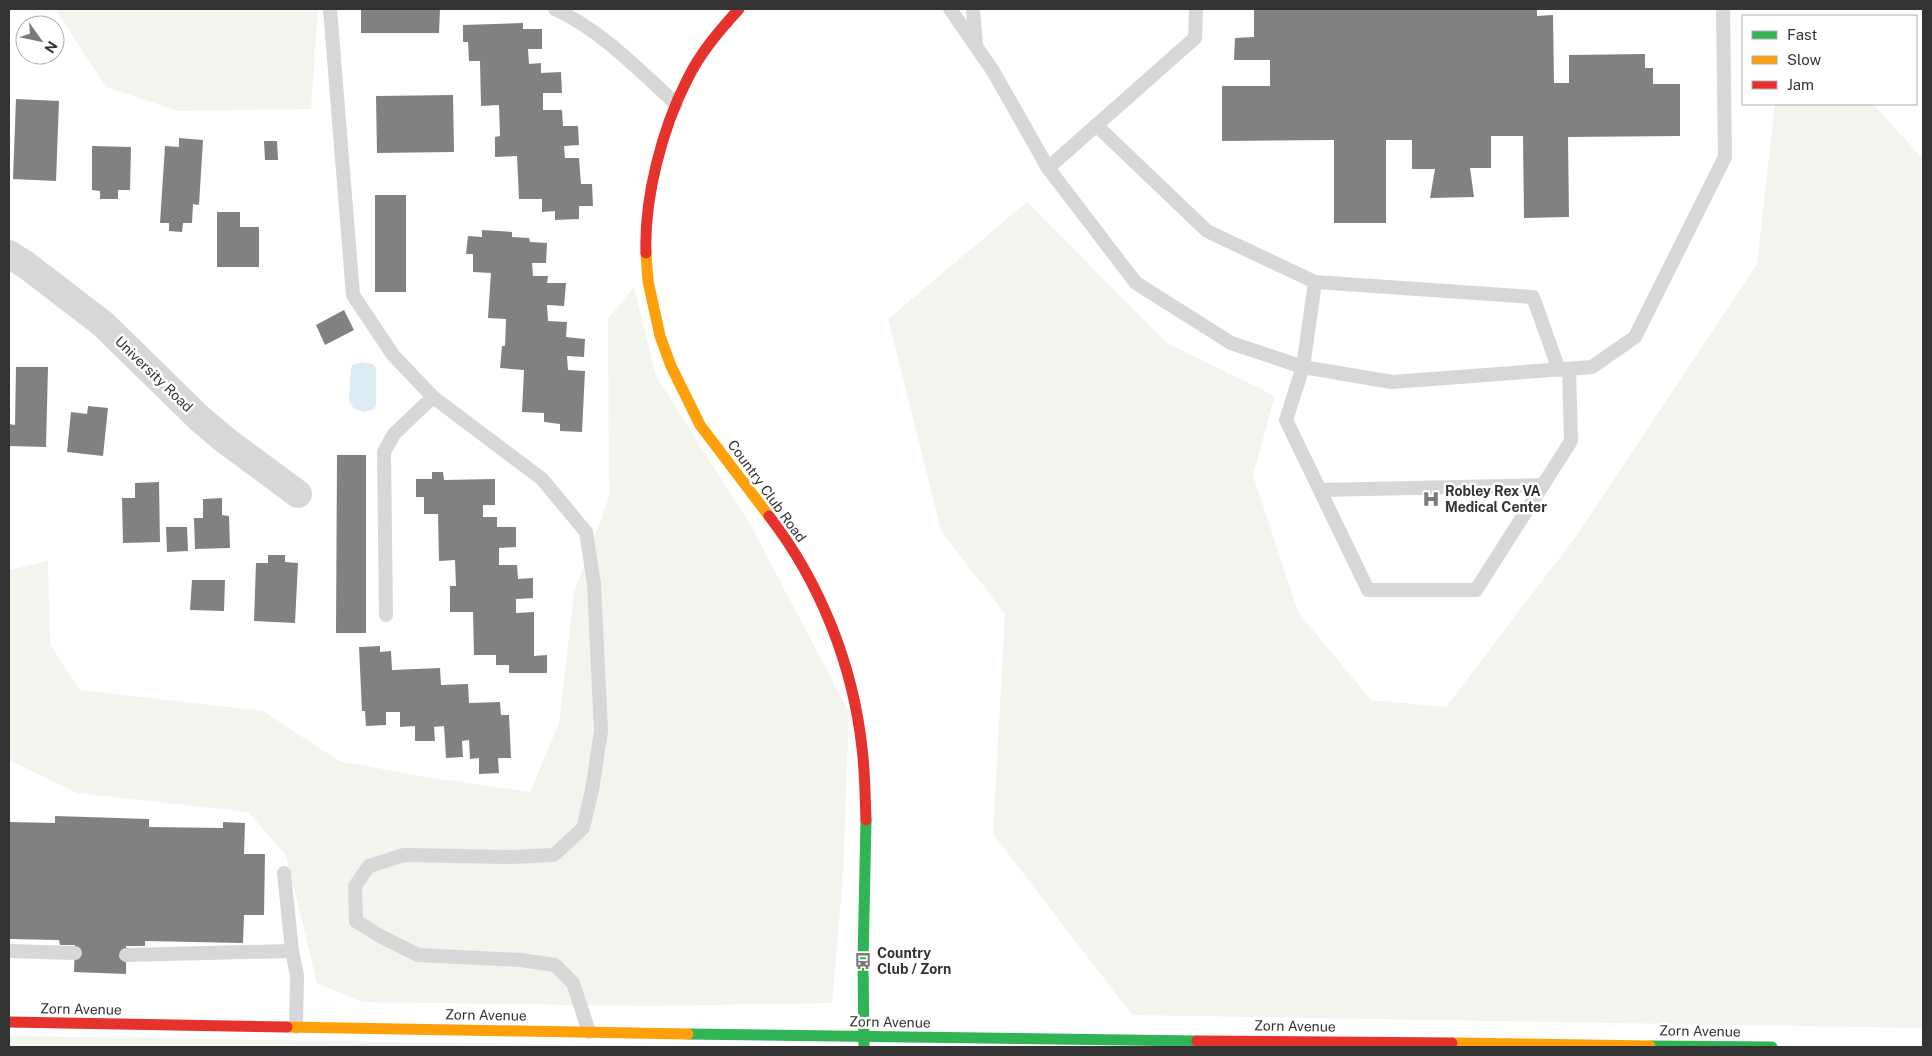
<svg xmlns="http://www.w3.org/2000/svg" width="1932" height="1056" viewBox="0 0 1932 1056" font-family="'Public Sans',sans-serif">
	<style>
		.green { fill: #f1f5ed }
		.water { fill: #ddebf3 }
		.building { fill: #818181 }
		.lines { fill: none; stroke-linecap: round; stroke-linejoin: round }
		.lane { stroke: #d7d7d7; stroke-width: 14 }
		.street { stroke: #d7d7d7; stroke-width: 28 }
		.fast { stroke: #30b455; stroke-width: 11 }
		.slow { stroke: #ff9f0a; stroke-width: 11 }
		.jam { stroke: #e5322d; stroke-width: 11 }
		.labels { text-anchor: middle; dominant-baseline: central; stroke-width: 5; stroke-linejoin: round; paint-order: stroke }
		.street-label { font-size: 14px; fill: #333; stroke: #fff }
		.poi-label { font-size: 14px; font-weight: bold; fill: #333; stroke: #fff; text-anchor: start }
	</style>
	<rect width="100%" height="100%" fill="#fff"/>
	<g class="green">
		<path d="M55,9H318L311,109L179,111L106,87Z"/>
		<path d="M1775,104H1873L1923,159V1028L1132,1015L993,834L1005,614L941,531L888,319L1027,202L1167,343L1275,396L1253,475L1298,612L1371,700L1446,707L1577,535L1757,264Z"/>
		<path d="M634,287L656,376L750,524L849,712L843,877L832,1003L646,1006L362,1002L317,983L286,855L248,812L77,793L9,760V570L48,561L50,644L80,690L263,711L339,761L426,777L530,792L559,723L574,593L609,497L608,319Z"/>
		<path d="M9,1036L746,1047H9Z"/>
	</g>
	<path class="water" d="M362,362L373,364L376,368V405L374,409L365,412L354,409L349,401L351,368L352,365Z"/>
	<g class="building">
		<path d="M361,9H440L439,33H361Z"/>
		<path d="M1254,9H1537V16L1553,15L1554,83H1569V55L1645,54V68H1653V84H1680V136L1568,137L1569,217L1524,218L1523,136H1491V168H1470L1474,197L1430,198L1435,169H1412V140H1386V223H1334V140L1222,141V86H1270V60H1234L1235,38L1254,37Z"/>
		<path d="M523,23V29H542V49H528L529,64L541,63V73L561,72L562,93H543V110H562L563,126H578L579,145L564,146L565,158H579L581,184H592L593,206H579V219L555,220V211L542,212V199H519L517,156L495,157V137L500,136L499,105L481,106L480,61H469L468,42H463V25Z"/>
		<path d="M453,95L454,152L377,153L376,96Z"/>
		<path d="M16,99L59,101L56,181L13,179Z"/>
		<path d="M179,138L203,140L199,205L193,204L192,223H183L182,232L169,231V223H160L165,146L179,147Z"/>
		<path d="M264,141H277L278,160H265Z"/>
		<path d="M92,146L131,147L130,190H118V199H100V191L92,190Z"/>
		<rect x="375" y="195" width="31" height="97"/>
		<path d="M217,212H240V227H259V267H217Z"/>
		<path d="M482,230L512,232V237L529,238L530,242L547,243L546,263H532L533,276H548L547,283H566L564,306L547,305L548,321L567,322L566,337L585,339L584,357L567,356L568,370L585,371L582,432L560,431V424L544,422V413L522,412L524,370L500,368L502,346H505L506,319L488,318L491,273L473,272V254H466L468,236L482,237Z"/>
		<path d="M344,310L354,330L325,345L316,325Z"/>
		<path d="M16,367H48L46,447L9,446V424L15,425Z"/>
		<path d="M88,406L108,408L103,456L67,452L71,412L87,414Z"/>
		<path d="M337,455H366V633H336Z"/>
		<path d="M432,472H443L444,480L495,479V505H483V517H497V527H516V547L499,548V565H517L518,579L533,578V598L516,599V613L534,612V656L547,655V673H509V665H496V655H474L473,612H450V586H456L455,560L439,561L438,514H424V497H416V479H432Z"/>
		<path d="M159,482L160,542L123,543L122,498H135V483Z"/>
		<path d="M222,498V515L229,516L230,548L195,549L194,518H203V499Z"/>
		<path d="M166,527H187L188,551L167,552Z"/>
		<path d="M268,555H285V562L298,563L295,623L254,621L256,563H268Z"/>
		<path d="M192,580H225L224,611L190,610Z"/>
		<path d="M380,646V652L391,651L392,670L440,668L441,685L468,684L469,703L500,702L501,715H509L511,758H498L499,773L479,774V758L470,759L469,740L462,741L463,757L446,758L444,726L434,727L435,741H415V726L400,727V712H386V725L366,726L365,711H362L359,647Z"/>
		<path d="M55,816L149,819V827L223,828V822L245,823L244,854H265L264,915H244L243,943L145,941V946H126V974L74,972L75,945H60L59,940L9,939V822L55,823Z"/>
	</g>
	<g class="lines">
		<g class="lane">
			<path d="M330,9L353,295L393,355L433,397L542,479L586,532L594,584L601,731L592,790L583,828L554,855L511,857L404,855L369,866L355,886L356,921L380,936L418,955L521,960L555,965L573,983L589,1032"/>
			<path d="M555,9C602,31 638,69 676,104"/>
			<path d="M950,9L993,71L1048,168L1136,283L1231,343L1303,367L1392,382L1592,367L1635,337L1725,157L1723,9"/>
			<path d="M973,9L976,45"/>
			<path d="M1096,125L1207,231L1315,282L1533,297L1559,370"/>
			<path d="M1048,168L1195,38L1196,9"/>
			<path d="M1315,282L1303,367L1286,420L1368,590H1476L1571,441L1569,369"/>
			<path d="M1320,490L1543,485"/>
			<path d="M386,615L384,452L394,434L433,397"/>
			<path d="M9,951L75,953"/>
			<path d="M292,951L297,975L296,1027"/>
			<path d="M126,955L292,951L284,873"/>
		</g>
		<path class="street" d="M9,254L26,265L103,324L199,418L225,440L298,494"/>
		<g class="fast">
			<path d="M688,1034L1197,1041"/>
			<path d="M1650,1046L1772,1047"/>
			<path d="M864,1047L863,961L866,820"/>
		</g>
		<g class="slow">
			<path d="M646,253L648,281L660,336L671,366L700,425L769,516"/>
			<path d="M287,1027L688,1034"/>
			<path d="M1452,1043L1650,1046"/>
		</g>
		<g class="jam">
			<path d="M646,253C644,198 662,129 687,80C700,53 719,31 739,9"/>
			<path d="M769,516C820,582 853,665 862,748C865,771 865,796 866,820"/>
			<path d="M9,1022L287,1027"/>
			<path d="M1197,1041L1452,1043"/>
		</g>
	</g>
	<defs>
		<g id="hospital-bare" transform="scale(1.35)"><path d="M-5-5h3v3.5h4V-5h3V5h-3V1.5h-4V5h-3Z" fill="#7a7a7a" stroke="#fff" stroke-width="2.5" paint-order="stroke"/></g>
		<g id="bus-bare" transform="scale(1.35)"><path d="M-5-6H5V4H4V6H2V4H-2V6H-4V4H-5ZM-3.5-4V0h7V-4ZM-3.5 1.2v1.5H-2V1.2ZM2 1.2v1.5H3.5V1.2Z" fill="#7a7a7a" stroke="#fff" stroke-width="2.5" paint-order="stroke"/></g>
	</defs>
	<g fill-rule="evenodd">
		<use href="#hospital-bare" x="1431" y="499"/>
		<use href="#bus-bare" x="863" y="961"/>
	</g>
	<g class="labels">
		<g class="street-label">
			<text transform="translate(154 374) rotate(44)">University Road</text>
			<text transform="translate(767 491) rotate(54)">Country Club Road</text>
			<text transform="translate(81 1009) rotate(1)">Zorn Avenue</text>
			<text transform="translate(486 1015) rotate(1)">Zorn Avenue</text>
			<text transform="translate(890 1022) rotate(1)">Zorn Avenue</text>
			<text transform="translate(1295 1026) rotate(1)">Zorn Avenue</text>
			<text transform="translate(1700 1031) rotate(1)">Zorn Avenue</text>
		</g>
		<g class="poi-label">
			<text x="1445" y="491">Robley Rex VA<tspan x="1445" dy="16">Medical Center</tspan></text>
			<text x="877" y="953">Country<tspan x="877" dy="16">Club / Zorn</tspan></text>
		</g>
	</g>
	<rect width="1932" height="1056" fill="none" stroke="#333333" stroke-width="20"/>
	<rect x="1742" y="15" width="175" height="90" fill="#ffffff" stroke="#adadad"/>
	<rect x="1752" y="31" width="25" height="8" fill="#30b455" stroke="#adadad"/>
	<text x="1787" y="40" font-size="15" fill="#333333">Fast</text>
	<rect x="1752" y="56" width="25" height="8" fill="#ff9f0a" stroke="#adadad"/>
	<text x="1787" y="65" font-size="15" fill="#333333">Slow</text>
	<rect x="1752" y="81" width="25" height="8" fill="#e5322d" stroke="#adadad"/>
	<text x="1787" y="90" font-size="15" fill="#333333">Jam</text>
	<g transform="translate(40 40) rotate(123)"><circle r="24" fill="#ffffff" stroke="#adadad"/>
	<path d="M0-4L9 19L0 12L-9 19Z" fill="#7a7a7a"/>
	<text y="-8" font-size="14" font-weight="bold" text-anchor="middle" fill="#333333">N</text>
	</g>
</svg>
